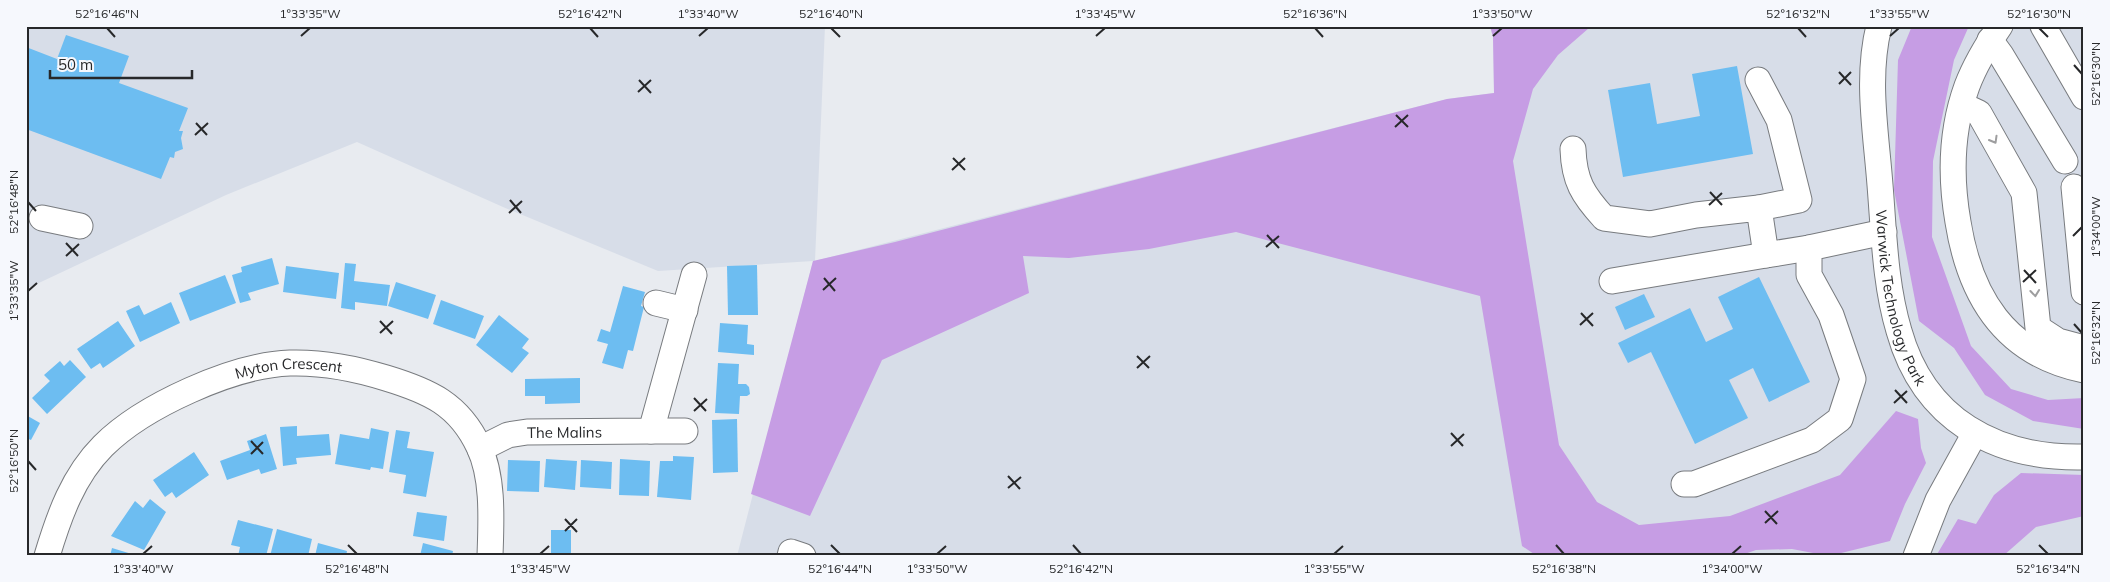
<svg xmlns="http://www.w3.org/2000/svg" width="2110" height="582" viewBox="0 0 2110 582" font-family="Mulish,sans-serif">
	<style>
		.built { fill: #d7dde8 }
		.forest { fill: #c69de4 }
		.building { fill: #6dbdf1 }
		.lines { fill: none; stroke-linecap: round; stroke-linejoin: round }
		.minor-casing { stroke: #787b7f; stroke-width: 27 }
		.minor { stroke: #fff; stroke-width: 25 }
		.oneway { stroke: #9e9e9f }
		.ticks { fill: none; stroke: #27282a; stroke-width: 2 }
		.labels { text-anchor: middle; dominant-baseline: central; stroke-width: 4; stroke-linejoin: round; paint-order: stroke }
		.street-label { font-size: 15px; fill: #27282a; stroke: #f6f8fd }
		.neatline { fill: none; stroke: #27282a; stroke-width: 2 }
		.ticks-label { font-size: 12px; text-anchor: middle; fill: #27282a }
	</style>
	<rect width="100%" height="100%" fill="#e8ebf0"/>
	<path class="built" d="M26,26H825L815,261L1447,99L1494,93L1493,37L1490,26H2084V556H737L813,261L658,271L503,207L357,142L226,195L26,289Z"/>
	<g class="forest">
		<path d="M1490,26H1588L1589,28L1558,55L1533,89L1513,161L1559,445L1597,502L1639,525L1730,516L1840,475L1896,411L1918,419L1921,448L1926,463L1905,504L1890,541L1829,556L1792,549L1756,550L1739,556H1537L1522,546L1480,296L1236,232L1149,249L1069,258L1023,256L1029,293L882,360L810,516L751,494L813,261L895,242L1447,99L1494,93L1493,37Z"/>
		<path d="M1912,26H1969L1954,60L1933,161L1932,237L1971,346L2011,389L2048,400L2084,398V429L2033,421L1985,395L1954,348L1919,321L1894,190L1898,60Z"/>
		<path d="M2021,473L2084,475V516L2036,527L2003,556H1936L1958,519L1976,524L1994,495Z"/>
	</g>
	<g class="building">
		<path d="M66,35L129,56L119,83L188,108L179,131H183L181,138L183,149L175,152L174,158L170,157L161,179L26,129V47L57,59Z"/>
		<path d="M1737,66L1753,154L1623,177L1608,90L1650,83L1657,124L1700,116L1692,74Z"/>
		<path d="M272,258L279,284L248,293L251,300L240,303L232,275L242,272L241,267Z"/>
		<path d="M345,263L356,264L354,281L390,285L387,306L355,302V310L341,308Z"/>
		<path d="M757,265L758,315H728L727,266Z"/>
		<path d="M286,266L339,273L336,299L283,292Z"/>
		<path d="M225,275L236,303L190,321L179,293Z"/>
		<path d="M1759,277L1810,382L1769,402L1753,368L1729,380L1748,418L1695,444L1651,352L1628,363L1618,343L1690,308L1706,342L1733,329L1718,297Z"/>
		<path d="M396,282L436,295L428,319L388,306Z"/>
		<path d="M623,286L645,292L641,306L644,307L633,351L628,350L623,369L602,363L608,344L597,341L601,329L610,332Z"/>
		<path d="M1644,294L1655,317L1625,330L1615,307Z"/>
		<path d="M441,300L484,316L475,339L433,324Z"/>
		<path d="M171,302L180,323L140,342L126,311L139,305L144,315Z"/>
		<path d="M499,315L529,339L522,348L529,353L512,373L476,345Z"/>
		<path d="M118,321L135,346L103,368L100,363L91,369L77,349Z"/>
		<path d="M720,323L748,325L747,344L754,345V355L718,352Z"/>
		<path d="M70,360L86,377L47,414L32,398L50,381L44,375L60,361L64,366Z"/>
		<path d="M718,363L739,364L738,384H746L749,387L750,394L747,396H740L739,414L715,413Z"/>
		<path d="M580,378V403L545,404V396H525V379Z"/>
		<path d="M26,415L40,423L31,440L26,438Z"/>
		<path d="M737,419L738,472L713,473L712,420Z"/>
		<path d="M297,426V436L329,434L331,455L296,458L297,464L283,466L280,427Z"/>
		<path d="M371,428L389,432L383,469L371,467L370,470L335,464L340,434L369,439Z"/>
		<path d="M396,430L410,432L407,448L434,452L426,497L403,493L406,475L389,472Z"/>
		<path d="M266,434L277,469L261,474L259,469L227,480L220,461L250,450L247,441Z"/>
		<path d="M194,452L209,475L176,498L172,492L165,497L153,480Z"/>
		<path d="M673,456L694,457L691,500L657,497L660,461H673Z"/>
		<path d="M546,459L577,461L575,490L544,487Z"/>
		<path d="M620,459L650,461L649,496L619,495Z"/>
		<path d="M508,460L540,461L539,492L507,491Z"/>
		<path d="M581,460L612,462L611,489L580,487Z"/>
		<path d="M150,499L166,512L144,550L111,536L135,501L143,508Z"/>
		<path d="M417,512L447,516L444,541L413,536Z"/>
		<path d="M238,520L273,529L266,556H238L240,547L231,545Z"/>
		<path d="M277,529L312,539L308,556H270Z"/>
		<rect x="551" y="530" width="20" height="26"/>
		<path d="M318,543L347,551L346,556H315Z"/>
		<path d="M423,543L453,551L452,556H420Z"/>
		<path d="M112,548L135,555V556H110Z"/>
	</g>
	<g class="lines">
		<g class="minor-casing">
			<g id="minor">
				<path id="s1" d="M1879,26C1866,78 1876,132 1880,185C1884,234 1885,284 1899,331C1924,420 1996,459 2084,457"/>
				<path d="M2000,26C1987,45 1975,65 1967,86C1951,130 1950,176 1958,222C1970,297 2005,354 2084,370"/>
				<path d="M2043,26L2084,97"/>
				<path d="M1990,40L2001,55L2065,161"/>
				<path d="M1758,80L1779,120L1799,200L1759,208"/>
				<path d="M1962,105L1979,113L2024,193L2038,328L2058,341L2084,348"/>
				<path d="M1573,149C1574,181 1583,195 1604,218L1650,224L1696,215L1759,208L1766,255L1809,248"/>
				<path d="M2074,187L2084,292"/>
				<path d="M42,218L80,226"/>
				<path d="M1612,281L1766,255"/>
				<path d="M656,303L685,310"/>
				<path d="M651,431H685"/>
				<path id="s2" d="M480,449L508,435L527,432L651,431L694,275"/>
				<path d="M1684,484H1694L1812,440L1840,419L1853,379L1831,315L1809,275V248L1884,232"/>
				<path id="s3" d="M47,556C59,516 73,476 103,446C143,406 233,365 290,363C324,362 354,368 386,378C429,391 459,404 479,447C494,478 491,523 490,556"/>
				<path d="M790,556L791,552L803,556"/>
				<path d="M1916,556L1938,500L1975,433"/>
			</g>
		</g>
		<use href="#minor" class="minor"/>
	</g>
	<defs><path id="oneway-chevron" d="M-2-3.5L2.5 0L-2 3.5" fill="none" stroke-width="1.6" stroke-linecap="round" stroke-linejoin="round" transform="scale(1.25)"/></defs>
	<g class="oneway">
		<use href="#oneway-chevron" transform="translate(1994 140) rotate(60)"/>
		<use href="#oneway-chevron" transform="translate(2035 293) rotate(84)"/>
	</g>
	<path class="ticks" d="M107,28L115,37M590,28L598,37M831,28L840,37M1315,28L1323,37M1798,28L1806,37M2039,28L2048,37M301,36L310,28M699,36L708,28M1096,36L1105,28M1493,36L1502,28M1890,36L1899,28M2074,65L2082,74M1839,72L1851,85M639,80L651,93M1839,84L1851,72M638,92L651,80M1396,115L1408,127M196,123L207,135M1395,127L1408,115M195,135L208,123M953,158L965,170M952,170L965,158M1710,192L1722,205M510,200L521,213M28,202L36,211M1709,205L1722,193M509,213L522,201M1267,235L1279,248M2073,236L2082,227M66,243L78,256M1266,247L1279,236M66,256L79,244M2024,270L2036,283M824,278L835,291M2023,282L2036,270M823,290L836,278M28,291L37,283M1581,313L1593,326M380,321L392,334M2074,324L2082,333M1580,325L1593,313M380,333L393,321M1137,356L1149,368M1137,368L1150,356M1895,390L1907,403M694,398L706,411M1894,403L1907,391M694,411L707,399M1451,433L1463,446M251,441L263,454M1451,446L1464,434M251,454L263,442M28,461L36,470M1008,476L1020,489M1008,488L1021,477M1765,511L1777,524M565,519L577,532M1765,523L1778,511M565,531L577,519M348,545L357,554M831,545L840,554M1073,545L1081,554M1556,545L1564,554M2039,545L2048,554M143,554L152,546M540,554L549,546M937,554L946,546M1334,554L1343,546M1732,554L1741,546"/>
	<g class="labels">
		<g class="street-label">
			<text stroke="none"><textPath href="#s1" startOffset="275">Warwick Technology Park</textPath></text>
			<text stroke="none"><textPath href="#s3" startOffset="331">Myton Crescent</textPath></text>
			<text stroke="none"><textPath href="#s2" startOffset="88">The Malins</textPath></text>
		</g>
	</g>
	<rect width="2110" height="582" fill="none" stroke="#f6f8fd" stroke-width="55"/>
	<path d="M50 70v8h142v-8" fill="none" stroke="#27282a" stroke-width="2.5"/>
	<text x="58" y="70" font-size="15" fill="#27282a" stroke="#f6f8fd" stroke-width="4" paint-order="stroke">50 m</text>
	<rect x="28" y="28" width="2054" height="526" class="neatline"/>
	<g class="ticks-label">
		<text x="107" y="18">52°16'46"N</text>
		<text x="310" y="18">1°33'35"W</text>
		<text x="590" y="18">52°16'42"N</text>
		<text x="708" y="18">1°33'40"W</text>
		<text x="831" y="18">52°16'40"N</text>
		<text x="1105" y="18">1°33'45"W</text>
		<text x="1315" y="18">52°16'36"N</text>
		<text x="1502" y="18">1°33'50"W</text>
		<text x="1798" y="18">52°16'32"N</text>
		<text x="1899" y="18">1°33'55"W</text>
		<text x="2039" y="18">52°16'30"N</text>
		<text transform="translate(2096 74) rotate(-90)" y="4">52°16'30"N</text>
		<text transform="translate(14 202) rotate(-90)" y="4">52°16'48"N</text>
		<text transform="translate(2096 227) rotate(-90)" y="4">1°34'00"W</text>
		<text transform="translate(14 291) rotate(-90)" y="4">1°33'35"W</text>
		<text transform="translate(2096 333) rotate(-90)" y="4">52°16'32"N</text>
		<text transform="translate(14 461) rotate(-90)" y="4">52°16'50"N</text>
		<text x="143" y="573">1°33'40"W</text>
		<text x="357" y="573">52°16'48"N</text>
		<text x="540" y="573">1°33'45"W</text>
		<text x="840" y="573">52°16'44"N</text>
		<text x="937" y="573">1°33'50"W</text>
		<text x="1081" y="573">52°16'42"N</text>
		<text x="1334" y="573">1°33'55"W</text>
		<text x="1564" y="573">52°16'38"N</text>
		<text x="1732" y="573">1°34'00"W</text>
		<text x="2048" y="573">52°16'34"N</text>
	</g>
</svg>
